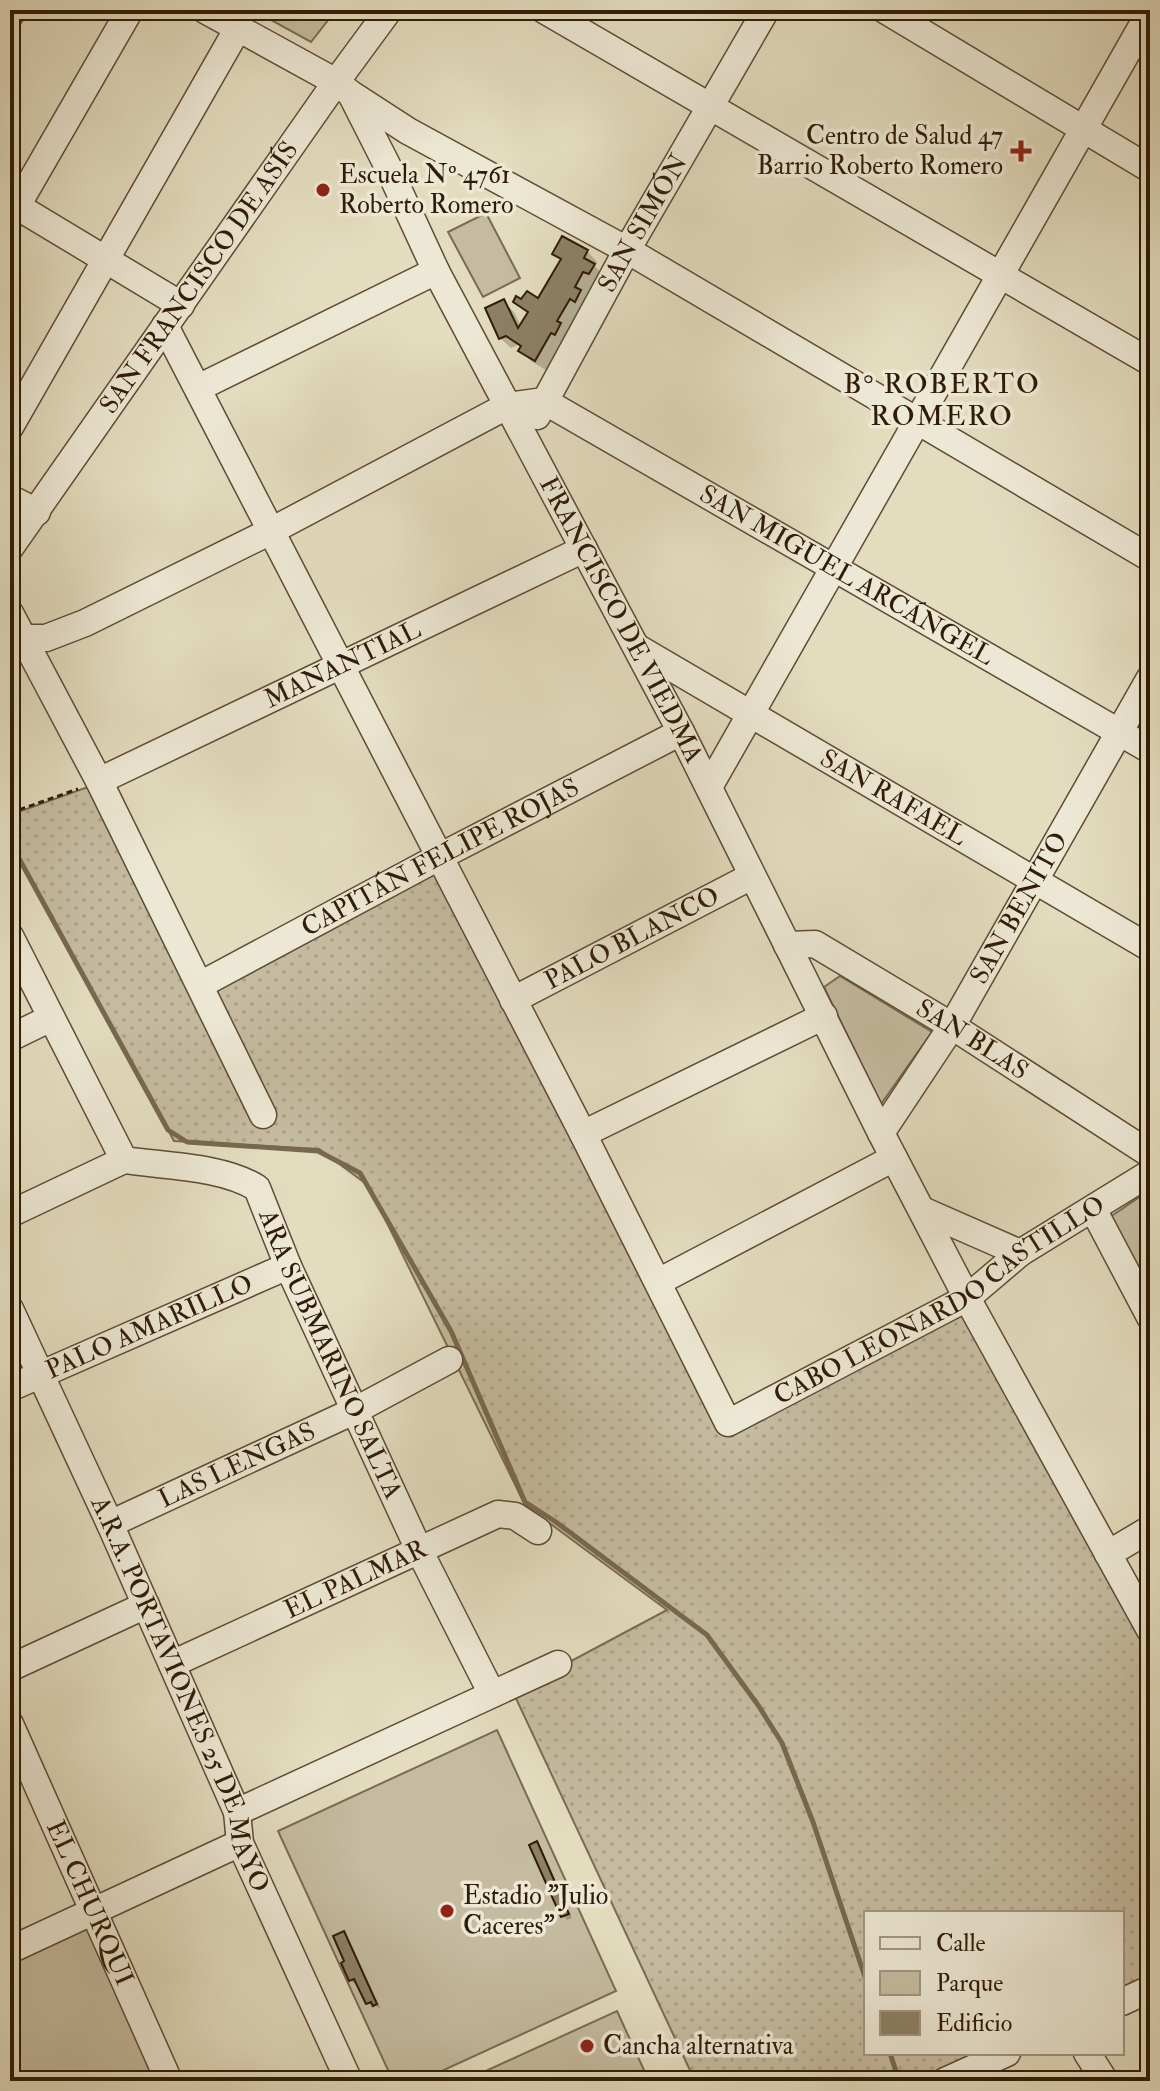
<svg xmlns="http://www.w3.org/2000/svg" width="1160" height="2091" viewBox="0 0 1160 2091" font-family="'IM FELL Double Pica',serif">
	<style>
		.grass { fill: url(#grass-dots); stroke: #7a6c53; stroke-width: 2 }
		.green { fill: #c5bba0; stroke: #7a6c53; stroke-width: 2 }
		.shadow { fill: #0003 }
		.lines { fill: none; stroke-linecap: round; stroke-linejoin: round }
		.stream { stroke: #77684f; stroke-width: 5 }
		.building { fill: #8d8066; stroke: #301c06; stroke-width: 2 }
		.minor-casing { stroke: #5d4c34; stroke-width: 29 }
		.path { stroke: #301c06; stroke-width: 3; stroke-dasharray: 6 4; stroke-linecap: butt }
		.minor { stroke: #ede8d5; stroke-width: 26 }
		.poi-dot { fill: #8f2418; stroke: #ede8d5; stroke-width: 3 }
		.labels { text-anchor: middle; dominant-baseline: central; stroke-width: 7; stroke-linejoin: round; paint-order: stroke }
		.poi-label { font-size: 26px; fill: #301c06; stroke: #ede8d5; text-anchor: start }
		.street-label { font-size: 26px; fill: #301c06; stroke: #ede8d5 }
		.neighbourhood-label { font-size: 28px; letter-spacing: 2px; fill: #301c06; stroke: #ede8d5 }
	</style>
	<defs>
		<pattern id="grass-dots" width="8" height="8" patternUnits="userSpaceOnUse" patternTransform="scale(2)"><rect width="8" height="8" fill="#c5bba0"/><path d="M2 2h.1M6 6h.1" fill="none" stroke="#aaa088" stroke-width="1.8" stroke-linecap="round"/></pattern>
	</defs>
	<rect width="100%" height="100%" fill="#e3dcbf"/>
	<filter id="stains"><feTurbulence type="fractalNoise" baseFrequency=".0025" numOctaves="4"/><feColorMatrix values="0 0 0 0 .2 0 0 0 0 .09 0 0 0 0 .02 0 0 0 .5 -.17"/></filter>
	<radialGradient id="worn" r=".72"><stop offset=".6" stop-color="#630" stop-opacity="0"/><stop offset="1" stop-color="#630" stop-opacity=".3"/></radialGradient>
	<path class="grass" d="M99,783L199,986L437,863L727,1425L967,1299L1150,1635V1980L1122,1993V1913H866V2053H989L926,2081H695L513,1692L667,1610L525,1505L369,1186L319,1149L174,1141L10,841V815Z"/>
	<g class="green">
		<path d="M253,10H336L311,42Z"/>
		<path d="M486,213L520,278L483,297L448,232Z"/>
		<path d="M840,976L932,1032L881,1104L824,987Z"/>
		<path d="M1150,1190V1292L1110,1217Z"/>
		<path d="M497,1730L616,1991L420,2081H393L278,1831Z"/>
		<path d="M86,1921L155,2081H10V1954Z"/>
		<path d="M617,2011L649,2081H464Z"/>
	</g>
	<g class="shadow">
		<path d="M587,251L597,262L595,266L604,276L600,284L594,281L585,297L590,302L585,311L581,308L567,331L570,335L566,344L562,342L546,370L531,361L520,351L522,348L518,345L511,348L500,338L504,302L514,312L521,326L529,314L516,301H539L562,261L555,253Z"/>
		<path d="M536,1844L541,1848L572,1918L567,1920L563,1916Z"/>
		<path d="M343,1933L348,1938L381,2009L376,2006L372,2008L358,1983L356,1985L351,1980Z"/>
	</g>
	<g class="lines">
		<g class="stream">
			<path d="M10,842L168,1130L187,1142L318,1151L360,1173L451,1331L525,1502L556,1522L707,1635L758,1705L782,1743L813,1822L866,1980"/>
			<path d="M890,2053L899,2081"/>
		</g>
	</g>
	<g class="building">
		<path d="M562,236L588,250L584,258L595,264L589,274L583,272L575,287L581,290L575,302L570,299L557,321L561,323L555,335L551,333L535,361L518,351L521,346L506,336L499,339L485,308L504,299L518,328L528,312L513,302L516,296L521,299L527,291L538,298L561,259L552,254Z"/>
		<path d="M537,1841L569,1914L561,1917L529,1845Z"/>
		<path d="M344,1931L377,2004L373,2006L371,2002L366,2004L354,1979L349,1981L341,1963L344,1961L333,1936Z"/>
	</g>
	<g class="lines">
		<g class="minor-casing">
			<g id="minor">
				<path id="s1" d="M205,10L336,82L351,94L388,167L436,271L681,732L881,1133L967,1298L1150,1630"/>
				<path d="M544,10L1150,362"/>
				<path d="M885,10L1150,169"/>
				<path d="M10,15L13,10"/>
				<path d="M354,96L408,131L627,250L1150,558"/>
				<path d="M10,202L181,305"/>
				<path d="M10,218L130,10"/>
				<path id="s2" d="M165,326L583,1134L728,1423L967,1298L1020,1253L1150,1173"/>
				<path d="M198,388L436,271"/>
				<path id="s3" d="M537,416L627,250L766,10"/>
				<path d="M10,427L238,28"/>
				<path d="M10,498L37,512"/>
				<path id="s4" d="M10,548L336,82L389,10"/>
				<path d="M10,613L99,781L263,1115"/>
				<path id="s5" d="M23,638H46L85,623L271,531L507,406L544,401L1150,750"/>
				<path id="s6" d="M638,648L1150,948"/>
				<path id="s7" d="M99,781L584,549"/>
				<path d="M709,787L1150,12"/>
				<path id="s8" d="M10,936L124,1160C164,1166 222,1166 257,1188L288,1266L419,1550L492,1694"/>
				<path id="s9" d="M787,945L815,944L952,1026L1150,1154"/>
				<path id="s10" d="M200,985L439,857L681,732"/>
				<path id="s11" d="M513,1000L752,876"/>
				<path d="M10,1038L51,1018"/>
				<path id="s12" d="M881,1133L952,1026L1150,678"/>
				<path d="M583,1134L824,1016"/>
				<path d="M1093,1209L1150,1317"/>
				<path d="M922,1210L1020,1253"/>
				<path d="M10,1214L124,1160"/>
				<path d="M658,1282L894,1158"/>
				<path id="s13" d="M10,1309L110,1524L237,1812L240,1843L349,2081"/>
				<path id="s14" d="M10,1388L288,1266"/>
				<path id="s15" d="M110,1524L356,1410L449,1360"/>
				<path d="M1108,1554L1150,1529"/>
				<path id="s16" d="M172,1664L498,1514L515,1516L538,1531"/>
				<path d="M10,1668L146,1605"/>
				<path id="s17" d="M10,1724L169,2081"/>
				<path d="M237,1812L558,1664"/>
				<path d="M10,1950L240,1843"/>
				<path d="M1122,2002L1150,1989"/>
				<path d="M1087,2053L1105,2081"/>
				<path d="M945,2081L1007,2053"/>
			</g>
		</g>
		<path class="path" d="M10,813L78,789"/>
		<use href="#minor" class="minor"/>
	</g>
	<g class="poi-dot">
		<path d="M1017 139h8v8h8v8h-8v8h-8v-8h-8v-8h8z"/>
		<circle cx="323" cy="190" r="8"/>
		<circle cx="447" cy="1911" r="8"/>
		<circle cx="587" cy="2046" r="8"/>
	</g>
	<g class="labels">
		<g class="poi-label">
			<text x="1003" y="136" text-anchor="end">Centro de Salud 47<tspan x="1003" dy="30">Barrio Roberto Romero</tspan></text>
			<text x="339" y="175">Escuela Nº 4761<tspan x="339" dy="30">Roberto Romero</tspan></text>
			<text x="463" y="1896">Estadio "Julio<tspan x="463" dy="30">Caceres"</tspan></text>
			<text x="603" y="2046">Cancha alternativa</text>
		</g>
		<g class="street-label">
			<text stroke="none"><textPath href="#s3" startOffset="220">SAN SIMÓN</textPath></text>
			<text stroke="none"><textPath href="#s4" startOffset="330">SAN FRANCISCO DE ASÍS</textPath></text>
			<text stroke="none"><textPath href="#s5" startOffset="926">SAN MIGUEL ARCÁNGEL</textPath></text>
			<text stroke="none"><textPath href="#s1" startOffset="760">FRANCISCO DE VIEDMA</textPath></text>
			<text stroke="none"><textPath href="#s7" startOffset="270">MANANTIAL</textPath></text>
			<text stroke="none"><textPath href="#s6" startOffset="296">SAN RAFAEL</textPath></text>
			<text stroke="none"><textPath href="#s10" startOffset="272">CAPITÁN FELIPE ROJAS</textPath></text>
			<text stroke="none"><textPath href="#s12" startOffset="264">SAN BENITO</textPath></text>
			<text stroke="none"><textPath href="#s11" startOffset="134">PALO BLANCO</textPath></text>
			<text stroke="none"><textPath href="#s9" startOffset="212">SAN BLAS</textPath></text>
			<text stroke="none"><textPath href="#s2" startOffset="1478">CABO LEONARDO CASTILLO</textPath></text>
			<text stroke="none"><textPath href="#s14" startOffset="152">PALO AMARILLO</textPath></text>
			<text stroke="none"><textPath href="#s8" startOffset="570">ARA SUBMARINO SALTA</textPath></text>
			<text stroke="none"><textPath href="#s15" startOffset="140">LAS LENGAS</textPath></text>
			<text stroke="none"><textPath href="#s16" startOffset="202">EL PALMAR</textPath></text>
			<text stroke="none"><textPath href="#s13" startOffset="422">A.R.A. PORTAVIONES 25 DE MAYO</textPath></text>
			<text stroke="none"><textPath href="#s17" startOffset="196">EL CHURQUI</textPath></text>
		</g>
		<g class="neighbourhood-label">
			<text x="942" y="384">B° ROBERTO<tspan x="942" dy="32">ROMERO</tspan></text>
		</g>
	</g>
	<rect width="1160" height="2091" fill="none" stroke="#e3dcbf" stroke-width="40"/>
	<rect x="12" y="12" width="1136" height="2067" fill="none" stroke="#301c06" stroke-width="4"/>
	<rect x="20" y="20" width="1120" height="2051" fill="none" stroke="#301c06" stroke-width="2"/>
	<rect x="864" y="1911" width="260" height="144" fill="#ede8d5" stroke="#a19682" stroke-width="2"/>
	<rect x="880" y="1937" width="40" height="12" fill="#ede8d5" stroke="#a19682" stroke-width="2"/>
	<text x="936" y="1951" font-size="24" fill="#301c06">Calle</text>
	<rect x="880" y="1971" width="40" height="24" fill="#c5bba0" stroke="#a19682" stroke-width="2"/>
	<text x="936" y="1991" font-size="24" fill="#301c06">Parque</text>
	<rect x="880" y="2011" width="40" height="24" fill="#8d8066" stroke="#a19682" stroke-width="2"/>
	<text x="936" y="2031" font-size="24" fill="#301c06">Edificio</text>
	<rect width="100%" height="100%" filter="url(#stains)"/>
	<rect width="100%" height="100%" fill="url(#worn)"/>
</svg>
